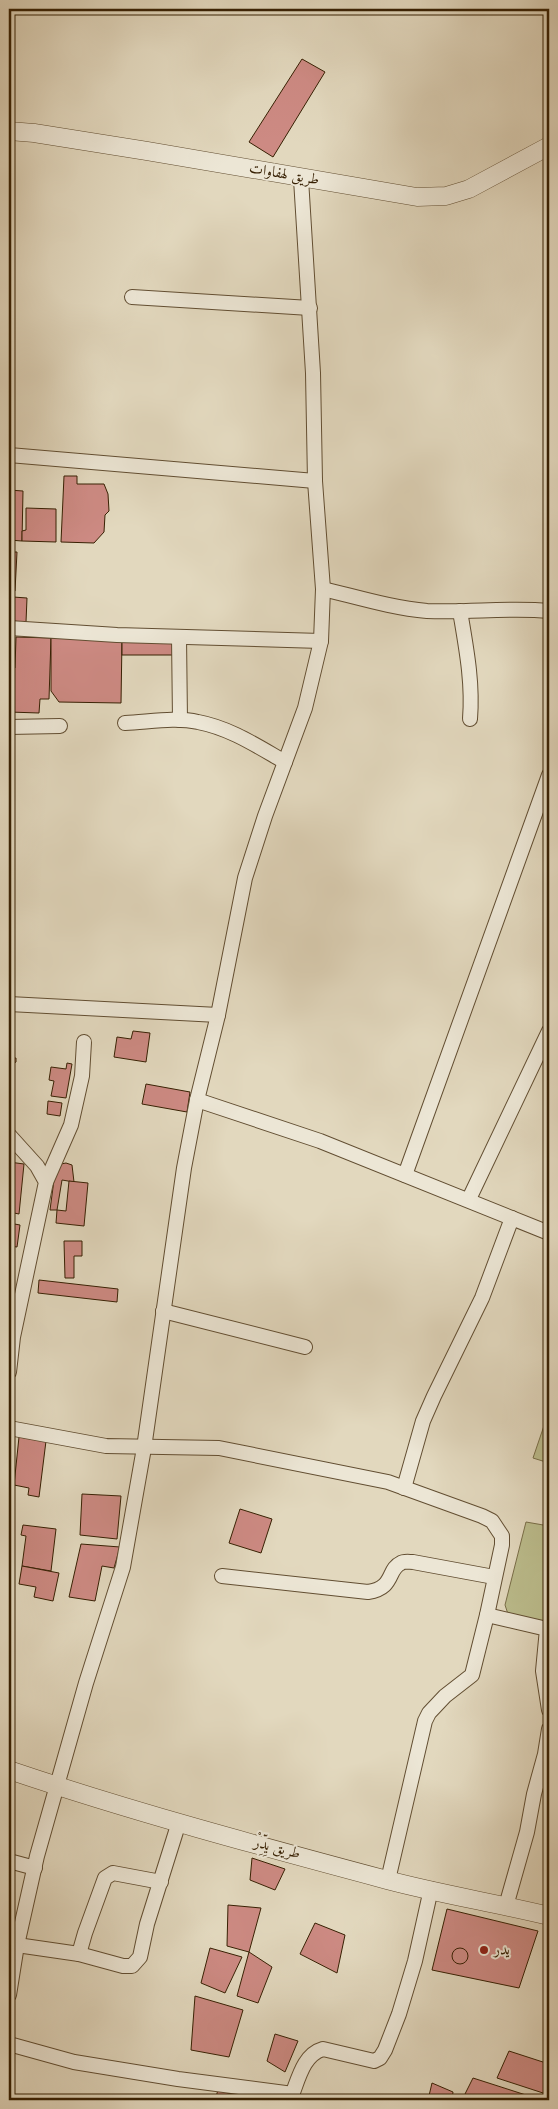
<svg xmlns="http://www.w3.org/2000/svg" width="558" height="2109" viewBox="0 0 558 2109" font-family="'Old Standard TT',Amiri,serif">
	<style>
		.green { fill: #bbbc8c; stroke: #796e48 }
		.building { fill: #cd8a83; stroke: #372003 }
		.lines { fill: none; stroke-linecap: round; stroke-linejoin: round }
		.minor-casing { stroke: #624e32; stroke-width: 16 }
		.tertiary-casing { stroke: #624e32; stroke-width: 19 }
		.minor { stroke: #ece6d5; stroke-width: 14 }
		.tertiary { stroke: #ece6d5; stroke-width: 18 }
		.poi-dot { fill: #8f2418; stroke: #ece6d5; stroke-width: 2 }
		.labels { text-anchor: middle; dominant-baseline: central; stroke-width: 4; stroke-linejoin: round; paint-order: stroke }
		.street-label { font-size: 15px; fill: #372003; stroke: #ece6d5 }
		.poi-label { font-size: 15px; fill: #372003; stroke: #ece6d5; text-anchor: start }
	</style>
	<rect width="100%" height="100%" fill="#e2d8be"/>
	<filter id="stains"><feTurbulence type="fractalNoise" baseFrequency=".004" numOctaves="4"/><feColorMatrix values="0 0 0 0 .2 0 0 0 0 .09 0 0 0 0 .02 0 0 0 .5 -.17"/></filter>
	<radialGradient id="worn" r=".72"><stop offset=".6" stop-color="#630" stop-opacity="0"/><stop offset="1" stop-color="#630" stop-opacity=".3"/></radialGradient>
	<g class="green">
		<path d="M549,1411V1463L533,1458Z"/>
		<path d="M526,1522L549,1526V1623L508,1614L505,1605Z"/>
	</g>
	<g class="building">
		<path d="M302,59L325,72L273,157L249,142Z"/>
		<path d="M64,476H77V484H104L108,494L109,511L105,515L104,532L94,543L61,542Z"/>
		<path d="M9,490L23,491L22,541L9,540Z"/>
		<path d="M26,508L56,509V542L22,541V531L26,530Z"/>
		<path d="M9,552H17L15,591H9Z"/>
		<path d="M9,591H14L13,597L27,598L26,622L9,621Z"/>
		<path d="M16,637L51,638L49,699H40L39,713L9,712V668H15Z"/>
		<path d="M51,638L122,639L121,703L59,702L51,691Z"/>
		<rect x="122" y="642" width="53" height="13"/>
		<path d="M133,1031L150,1033L146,1062L114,1057L117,1037L131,1039Z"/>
		<path d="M9,1045L14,1046L13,1058H16V1062L9,1066Z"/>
		<path d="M67,1063L72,1064L66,1098L51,1096L54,1081L49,1080L51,1067L66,1069Z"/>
		<path d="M146,1084L190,1092L187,1112L142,1104Z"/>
		<path d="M48,1101L62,1103L60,1116L47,1114Z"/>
		<path d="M9,1162L24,1164L19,1214L9,1212Z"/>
		<path d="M66,1163L72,1165L74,1182L62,1180L57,1210H50L56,1165Z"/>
		<path d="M69,1181L88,1183L84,1226L56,1223L57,1210L66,1211Z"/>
		<path d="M9,1223L20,1225L17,1247L9,1246V1248Z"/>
		<path d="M64,1241H82V1256H74V1278H65Z"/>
		<path d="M39,1280L118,1289L117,1302L38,1293Z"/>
		<path d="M19,1437L46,1441L39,1497L28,1495L29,1488L14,1485Z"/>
		<path d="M82,1494L121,1496L117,1539L80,1535Z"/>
		<path d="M240,1509L272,1519L261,1553L229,1543Z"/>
		<path d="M23,1525L56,1529L51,1571L22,1566L26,1536L21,1535Z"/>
		<path d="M81,1544L120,1547L114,1568L102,1566L95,1601L69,1597Z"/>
		<path d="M22,1566L59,1573L53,1601L34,1597L36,1587L19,1584Z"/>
		<path d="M252,1858L285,1869L275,1890L250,1880Z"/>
		<path d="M228,1905L261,1908L249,1952L227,1946Z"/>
		<path d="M447,1909L538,1931L519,1988L432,1970Z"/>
		<path d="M315,1923L345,1935L337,1973L300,1954Z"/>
		<path d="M210,1948L242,1957L225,1993L201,1983Z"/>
		<circle cx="460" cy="1956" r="8"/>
		<path d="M249,1952L272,1967L258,2003L237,1996Z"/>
		<path d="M195,1996L243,2010L229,2057L191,2050Z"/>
		<path d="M275,2034L298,2041L285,2072L267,2061Z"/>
		<path d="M509,2051L549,2064V2085L543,2093L497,2078Z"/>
		<path d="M473,2078L529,2096L528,2100H462Z"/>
		<path d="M432,2083L453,2092L452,2100H428Z"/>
		<path d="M218,2090L251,2100H215Z"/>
	</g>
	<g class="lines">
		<g class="minor-casing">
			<g id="minor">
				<path d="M132,297L310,308"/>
				<path d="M9,455L315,481"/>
				<path d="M323,589C357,597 392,608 427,611C468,613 509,607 549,611"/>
				<path d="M460,611C466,647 473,682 470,719"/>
				<path d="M9,628L117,635L321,641"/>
				<path d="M179,637L180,720"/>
				<path d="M125,723C149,722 175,717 198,722C230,728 257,746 285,762"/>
				<path d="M9,727L60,726"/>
				<path d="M9,1004L218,1015"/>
				<path d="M197,1100L320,1141L549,1233"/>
				<path d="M9,1135L37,1166L46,1182L13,1337L9,1372"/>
				<path d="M405,1175L549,775"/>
				<path d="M46,1182L71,1125L82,1076L84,1042"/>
				<path d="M469,1199L549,1031"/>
				<path d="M163,1311L305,1347"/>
				<path d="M9,1428L106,1446L219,1448L388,1482L482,1516L492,1521L502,1536V1545L487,1615L472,1675L445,1696L429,1713L425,1721L388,1880"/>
				<path d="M404,1488L423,1421L434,1396L482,1298L512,1218"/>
				<path d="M222,1576L368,1592C395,1588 387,1569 401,1563C404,1561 409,1562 413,1562L494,1577"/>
				<path d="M487,1615L547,1629L543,1671L549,1710"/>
				<path d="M9,1861L35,1868"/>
				<path d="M506,1906L527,1832L534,1794L545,1754L549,1729"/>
				<path d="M17,1945L79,1954L123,1966H132L140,1957L147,1924L179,1822"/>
				<path d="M79,1954L85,1933L105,1878L113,1873L161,1882"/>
				<path d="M9,1995L17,1945L37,1856L86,1683L123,1567L144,1448L184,1168L197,1100L218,1015L245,878L265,816L305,708L321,641L323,589L315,481L313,373L301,179"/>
				<path d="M9,2044L74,2062L178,2079L293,2094"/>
				<path d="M290,2100C298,2082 302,2055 323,2049L374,2061L380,2058L385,2050L399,2014L415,1961L431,1889"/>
			</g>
		</g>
		<g class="tertiary-casing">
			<g id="tertiary">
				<path d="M9,131L34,133L147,151L417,197L446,196L469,189L549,146"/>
				<path d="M9,1770C133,1812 260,1846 387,1880C440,1894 495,1903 549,1916"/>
			</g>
		</g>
		<use href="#minor" class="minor"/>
		<use href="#tertiary" class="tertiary"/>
	</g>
	<circle class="poi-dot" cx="484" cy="1950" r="5"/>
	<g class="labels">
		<g class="street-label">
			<text transform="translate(284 175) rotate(10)">طريق لهفاوات</text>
			<text transform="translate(277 1849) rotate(15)">طريق يِدِّرْ</text>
		</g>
		<g class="poi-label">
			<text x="494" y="1950">يدر</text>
		</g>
	</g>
	<rect width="558" height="2109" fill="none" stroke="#e2d8be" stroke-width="30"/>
	<rect x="10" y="10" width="538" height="2089" fill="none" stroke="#372003" stroke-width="2.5"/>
	<rect x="15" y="15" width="528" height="2079" fill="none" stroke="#372003"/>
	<rect width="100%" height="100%" filter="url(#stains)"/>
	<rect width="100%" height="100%" fill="url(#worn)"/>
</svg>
